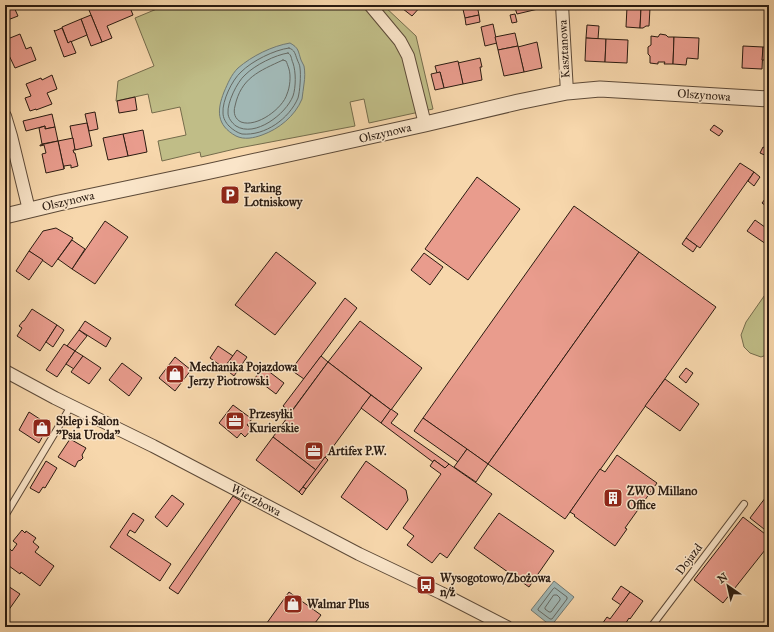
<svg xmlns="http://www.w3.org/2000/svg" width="774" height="632" viewBox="0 0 774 632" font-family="'IM FELL Great Primer',serif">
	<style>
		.green { fill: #c0bd87; stroke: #756c4c }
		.water { fill: #a1b7b4; stroke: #717973 }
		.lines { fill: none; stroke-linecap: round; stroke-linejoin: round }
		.shore { stroke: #666962; stroke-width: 1 }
		.building { fill: #e99c8d; stroke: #2a1b11 }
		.service-casing { stroke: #5d4a38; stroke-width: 8 }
		.minor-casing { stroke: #5d4a38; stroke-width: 14 }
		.tertiary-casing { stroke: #5d4a38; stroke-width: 17 }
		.service { stroke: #fae5c9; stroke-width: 6 }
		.minor { stroke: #fae5c9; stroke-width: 12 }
		.tertiary { stroke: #fae5c9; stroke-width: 15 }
		.labels { text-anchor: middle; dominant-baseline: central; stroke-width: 3; stroke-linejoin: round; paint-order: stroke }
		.street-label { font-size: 12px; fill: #2a1b11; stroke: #fae5c9 }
		.poi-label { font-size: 12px; font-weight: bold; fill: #2a1b11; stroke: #fae5c9; text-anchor: start }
	</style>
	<rect width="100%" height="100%" fill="#f7d7ac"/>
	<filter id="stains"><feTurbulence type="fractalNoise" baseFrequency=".005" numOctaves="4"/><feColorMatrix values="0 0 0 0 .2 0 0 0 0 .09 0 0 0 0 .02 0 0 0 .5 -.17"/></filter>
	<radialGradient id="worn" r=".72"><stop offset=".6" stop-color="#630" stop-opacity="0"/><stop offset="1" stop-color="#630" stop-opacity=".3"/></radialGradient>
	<g class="green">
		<path d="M164,5H383L416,36L433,109L369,123L364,99L350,102L355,126L239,148L201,157L200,152L162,161L158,141L186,135L180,107L152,113L148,94L116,101L118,81L154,66L135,18L164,6Z"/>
		<path d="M769,289V354L761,357L750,353L744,347L741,335L746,322Z"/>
	</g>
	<g class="water">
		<path d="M290,43C299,48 298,51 301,60C302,62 303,64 304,66C305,71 305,78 304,84C303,89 303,94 302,99C295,116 279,129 262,135C254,138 244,140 236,136C216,125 217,110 224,92C228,83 231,75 238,68C252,56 272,46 290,43Z"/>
		<path d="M554,581L574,597L551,626L531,610Z"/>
	</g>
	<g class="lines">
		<g class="shore">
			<path d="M289,48C295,50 295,54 297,59C298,62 300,65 300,68C301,75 300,91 298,98C289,119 265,136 242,134C238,133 233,130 229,126C226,123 223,118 223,113C222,101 232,80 241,72C252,61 274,50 289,48Z"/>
			<path d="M288,53C292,55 291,59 293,63C296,72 296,87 293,96C286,114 255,138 236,126C232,123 228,118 228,113C227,103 237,82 245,75C255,65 275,55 288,53Z"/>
			<path d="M283,60L286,61C287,63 288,66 289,69C291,76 290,87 287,94C283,108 257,128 241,122C235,119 233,113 235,106C241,78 259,71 283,60Z"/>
			<path d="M555,588L567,597V599L552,619H550L538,610V609L553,589Z"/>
			<path d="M554,595H557L560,598V600L551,612H549L545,609V608Z"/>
		</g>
	</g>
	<g class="building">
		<path d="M5,5H13L18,16L5,21Z"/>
		<path d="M87,5H129L133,15L107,26L112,38L102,42Z"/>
		<path d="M398,5H422L412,16Z"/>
		<path d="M462,5H477L479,15L465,18Z"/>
		<path d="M514,5H537L538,9L517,14Z"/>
		<path d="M627,7L641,8L640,28L626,27Z"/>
		<path d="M641,8H650L649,26H646L643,28H640Z"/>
		<path d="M515,14L517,22L512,23L510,15Z"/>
		<path d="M91,15L102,42L91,46L81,19Z"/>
		<path d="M479,15L480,22L466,25L465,18Z"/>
		<path d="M81,19L87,35L68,43L62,27Z"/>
		<path d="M493,24L497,43L485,46L481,27Z"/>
		<path d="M587,25L599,26L598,39L586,38Z"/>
		<path d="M62,28L68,43L71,41L76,53L64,57L54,30L55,31Z"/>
		<path d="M515,33L518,46L498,50L495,37Z"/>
		<path d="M20,34L26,49L31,47L36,60L15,68L5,47V40Z"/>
		<path d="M660,34L666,35L668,37H674L673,64H664L665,62H658V64L650,63V56L648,54V47L651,45V36L658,37Z"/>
		<path d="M674,37L699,38L698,59L687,58L686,65L673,64Z"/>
		<path d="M586,38L606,39L605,62L585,61Z"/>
		<path d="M606,39L628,40L627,63L605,62Z"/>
		<path d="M537,42L542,68L524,72L518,47Z"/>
		<path d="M518,46L524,72L504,76L498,50Z"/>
		<path d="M743,46L763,47L762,69L742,68Z"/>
		<path d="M763,47H767V60H762Z"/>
		<path d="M480,58L482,67H480L482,80L463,84L458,63Z"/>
		<path d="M458,61L463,84L444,88L440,72L437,73L435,66Z"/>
		<path d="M440,72L444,88L435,90L431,74Z"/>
		<path d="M52,75L57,89L47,93L52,104L36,110V109L30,111L25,98L31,96L26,84L41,78L42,80Z"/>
		<path d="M135,97L137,110L119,113L117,101Z"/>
		<path d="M95,112L98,129L89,131L85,114Z"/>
		<path d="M52,114L55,127L45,129V126L26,131L23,121Z"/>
		<path d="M87,123L92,146L75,150L70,126Z"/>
		<path d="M714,125L723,131L719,136L710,130Z"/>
		<path d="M45,126V129L55,127L58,141L42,144L39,128Z"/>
		<path d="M143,130L147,152L128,156L123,134Z"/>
		<path d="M123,134L128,156L108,160L103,138Z"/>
		<path d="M73,138L75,150H73L74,153H75L78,166L71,168V165L64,166V169L58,141Z"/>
		<path d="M58,141L64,169L46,173L42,154L46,153L44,145L40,146V145Z"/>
		<path d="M763,147L769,150V157L760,153Z"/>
		<path d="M740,163L754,172L700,248L686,238Z"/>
		<path d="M754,172L760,177L754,186L748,181Z"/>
		<path d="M477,177L520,209L468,280L425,249Z"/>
		<path d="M769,194V208L762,203Z"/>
		<path d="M574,206L639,252L488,464L423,418Z"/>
		<path d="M755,220L769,230V240L766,244L747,231Z"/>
		<path d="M105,221L128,237L95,284L72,269Z"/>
		<path d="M56,228L73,238L52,267L29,251L43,231Z"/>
		<path d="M686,238L697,246L693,252L682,244Z"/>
		<path d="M72,240L85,249L72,269L58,259Z"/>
		<path d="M29,251L43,260L29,280L16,271Z"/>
		<path d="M276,252L316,283L275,335L235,305Z"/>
		<path d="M639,252L716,307L565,519L488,464Z"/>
		<path d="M424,253L443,267L430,285L411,270Z"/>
		<path d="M345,298L357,308L304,379L291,370Z"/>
		<path d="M32,309L57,325L40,351L17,336L22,328L19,326L23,321H24Z"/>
		<path d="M85,321L111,338L106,347L79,330Z"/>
		<path d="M360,321L422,368L391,410L328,362Z"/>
		<path d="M57,325L64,330L53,347L46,342Z"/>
		<path d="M79,330L87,336L75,351L67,346Z"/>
		<path d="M64,344L75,351L57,377L46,370Z"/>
		<path d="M218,346L233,356L224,368L210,358Z"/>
		<path d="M237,350L247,357L234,376L224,368Z"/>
		<path d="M75,351L83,356L74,369L66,364Z"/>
		<path d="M83,356L101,368L89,384L71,372Z"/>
		<path d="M321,356L328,362L291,412L283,406Z"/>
		<path d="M175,357L191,370L175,391L159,378Z"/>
		<path d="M328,362L371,395L316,470L273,437Z"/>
		<path d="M122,363L142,378L129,396L109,380Z"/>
		<path d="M263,367L284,383L276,394L255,378Z"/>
		<path d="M686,368L693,373L686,383L679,377Z"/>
		<path d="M665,379L699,404L680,431L645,406Z"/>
		<path d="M371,395L391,410L381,423L361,408Z"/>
		<path d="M233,405L252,419L247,425L252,429L245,437L241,433L237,438L219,423Z"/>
		<path d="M391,409L398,414L391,423L449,464L445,468L434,460L433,462L381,423Z"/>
		<path d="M29,412L49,425L39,443L19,430Z"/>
		<path d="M423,418L467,449L458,462L414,431Z"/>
		<path d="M273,437L316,470L299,492L256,460Z"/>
		<path d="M70,439L86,448L82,455L83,458L81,460L78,461L75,467L58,457Z"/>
		<path d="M467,449L488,464L476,482L454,467Z"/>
		<path d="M617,455L657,483L625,528L627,529L615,546L574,516L575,515L570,512L600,469L605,472Z"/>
		<path d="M325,457L328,460L306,489L303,487Z"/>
		<path d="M434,460L445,468L449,464L492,494L447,558L440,553L432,563L407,545L414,536L403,528L441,474L430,466Z"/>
		<path d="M46,461L57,468L45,488L43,487L39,493L30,488Z"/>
		<path d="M366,461L406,490L408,500L387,530L341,497Z"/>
		<path d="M303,487L306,489L302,495L299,492Z"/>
		<path d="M769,493V533L750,518Z"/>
		<path d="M172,495L184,504L167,527L155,517Z"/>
		<path d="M233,496L241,501L178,594L169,588Z"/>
		<path d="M133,513L144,520L135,533L130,530L127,535L171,564L160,581L110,547Z"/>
		<path d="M499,513L554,551L529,587L474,548Z"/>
		<path d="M743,517L769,537V545L723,603L694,580Z"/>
		<path d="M22,530L25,533L26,531L36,538L33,542L39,547L35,552L54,566L40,586L21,572L20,574L5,563V553L9,548L12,551L17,544L13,541Z"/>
		<path d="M5,584L20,594L8,611L5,609Z"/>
		<path d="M621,586L630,592L621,605L612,599Z"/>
		<path d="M289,592L321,615L312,627H264Z"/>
		<path d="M630,592L643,601L630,619L629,618L624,626V627H600L607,617L610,619Z"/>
	</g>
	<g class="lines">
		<g class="service-casing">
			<g id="service">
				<path d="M5,516L71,406"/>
				<path d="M651,627L744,504"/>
			</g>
		</g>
		<g class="minor-casing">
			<g id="minor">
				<path d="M370,5L400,41L408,56L425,124"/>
				<path d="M562,5L567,92"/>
				<path d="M5,116L11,136L29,210"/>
				<path d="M5,371L55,398L153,446L359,554L441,593L507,627"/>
			</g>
		</g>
		<g class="tertiary-casing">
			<path id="tertiary" d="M5,216L59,203L206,172L425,124L518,102L567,92L600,89L769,99"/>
		</g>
		<use href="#service" class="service"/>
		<use href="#minor" class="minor"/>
		<use href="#tertiary" class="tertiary"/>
	</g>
	<defs>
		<g id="parking-square" transform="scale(1)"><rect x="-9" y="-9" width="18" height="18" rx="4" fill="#8f2418" stroke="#fae5c9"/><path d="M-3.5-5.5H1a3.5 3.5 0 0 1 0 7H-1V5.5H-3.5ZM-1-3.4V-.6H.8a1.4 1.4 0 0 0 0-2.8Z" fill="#fff"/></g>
		<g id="shop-square" transform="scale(1)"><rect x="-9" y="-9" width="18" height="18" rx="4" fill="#8f2418" stroke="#fae5c9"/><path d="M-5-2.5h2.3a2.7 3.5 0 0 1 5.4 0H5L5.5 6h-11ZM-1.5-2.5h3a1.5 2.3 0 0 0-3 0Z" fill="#fff"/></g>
		<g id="office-square" transform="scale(1)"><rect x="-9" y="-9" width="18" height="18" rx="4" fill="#8f2418" stroke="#fae5c9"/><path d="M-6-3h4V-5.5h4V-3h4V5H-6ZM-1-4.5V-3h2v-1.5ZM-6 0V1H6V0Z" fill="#fff"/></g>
		<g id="building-square" transform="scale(1)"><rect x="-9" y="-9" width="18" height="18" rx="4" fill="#8f2418" stroke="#fae5c9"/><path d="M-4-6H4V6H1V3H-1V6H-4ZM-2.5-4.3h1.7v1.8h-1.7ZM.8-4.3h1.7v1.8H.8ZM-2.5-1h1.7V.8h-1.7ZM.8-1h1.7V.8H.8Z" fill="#fff"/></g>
		<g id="bus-square" transform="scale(1)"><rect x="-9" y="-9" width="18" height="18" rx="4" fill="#8f2418" stroke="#fae5c9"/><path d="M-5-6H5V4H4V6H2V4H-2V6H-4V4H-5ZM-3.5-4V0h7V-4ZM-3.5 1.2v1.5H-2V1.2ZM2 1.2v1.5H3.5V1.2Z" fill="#fff"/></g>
	</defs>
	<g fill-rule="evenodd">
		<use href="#parking-square" x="230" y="195"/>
		<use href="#shop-square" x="175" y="374"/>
		<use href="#office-square" x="235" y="421"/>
		<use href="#shop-square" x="42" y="428"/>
		<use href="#office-square" x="314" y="451"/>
		<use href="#building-square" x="613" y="498"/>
		<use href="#bus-square" x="426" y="585"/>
		<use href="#shop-square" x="293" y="604"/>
	</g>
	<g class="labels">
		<g class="street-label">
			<text transform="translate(564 49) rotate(-93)">Kasztanowa</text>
			<text transform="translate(704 95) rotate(4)">Olszynowa</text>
			<text transform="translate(385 133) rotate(-13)">Olszynowa</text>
			<text transform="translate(68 201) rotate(-13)">Olszynowa</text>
			<text transform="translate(256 500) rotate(28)">Wierzbowa</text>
			<text transform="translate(689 559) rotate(-53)">Dojazd</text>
		</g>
		<g class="poi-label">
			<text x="244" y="188">Parking<tspan x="244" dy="14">Lotniskowy</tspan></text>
			<text x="189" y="367">Mechanika Pojazdowa<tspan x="189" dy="14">Jerzy Piotrowski</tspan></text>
			<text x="249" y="414">Przesyłki<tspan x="249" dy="14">Kurierskie</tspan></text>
			<text x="56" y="421">Sklep i Salon<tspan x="56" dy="14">"Psia Uroda"</tspan></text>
			<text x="328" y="451">Artifex P.W.</text>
			<text x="627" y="491">ZWO Millano<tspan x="627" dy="14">Office</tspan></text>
			<text x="440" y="578">Wysogotowo/Zbożowa<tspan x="440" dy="14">n/ż</tspan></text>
			<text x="307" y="604">Walmar Plus</text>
		</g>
	</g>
	<rect width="774" height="632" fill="none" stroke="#f7d7ac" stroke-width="20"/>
	<rect x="6" y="6" width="762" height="620" fill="none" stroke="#2a1b11" stroke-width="2"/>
	<rect x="10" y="10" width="754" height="612" fill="none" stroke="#2a1b11"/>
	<g transform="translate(728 586) rotate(326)" stroke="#fae5c9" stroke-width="3" paint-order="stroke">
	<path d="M0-3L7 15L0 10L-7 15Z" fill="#2a1b11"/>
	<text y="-6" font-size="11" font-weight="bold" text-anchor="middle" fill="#2a1b11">N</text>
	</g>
	<rect width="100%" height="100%" filter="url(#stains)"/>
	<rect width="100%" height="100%" fill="url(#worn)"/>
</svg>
